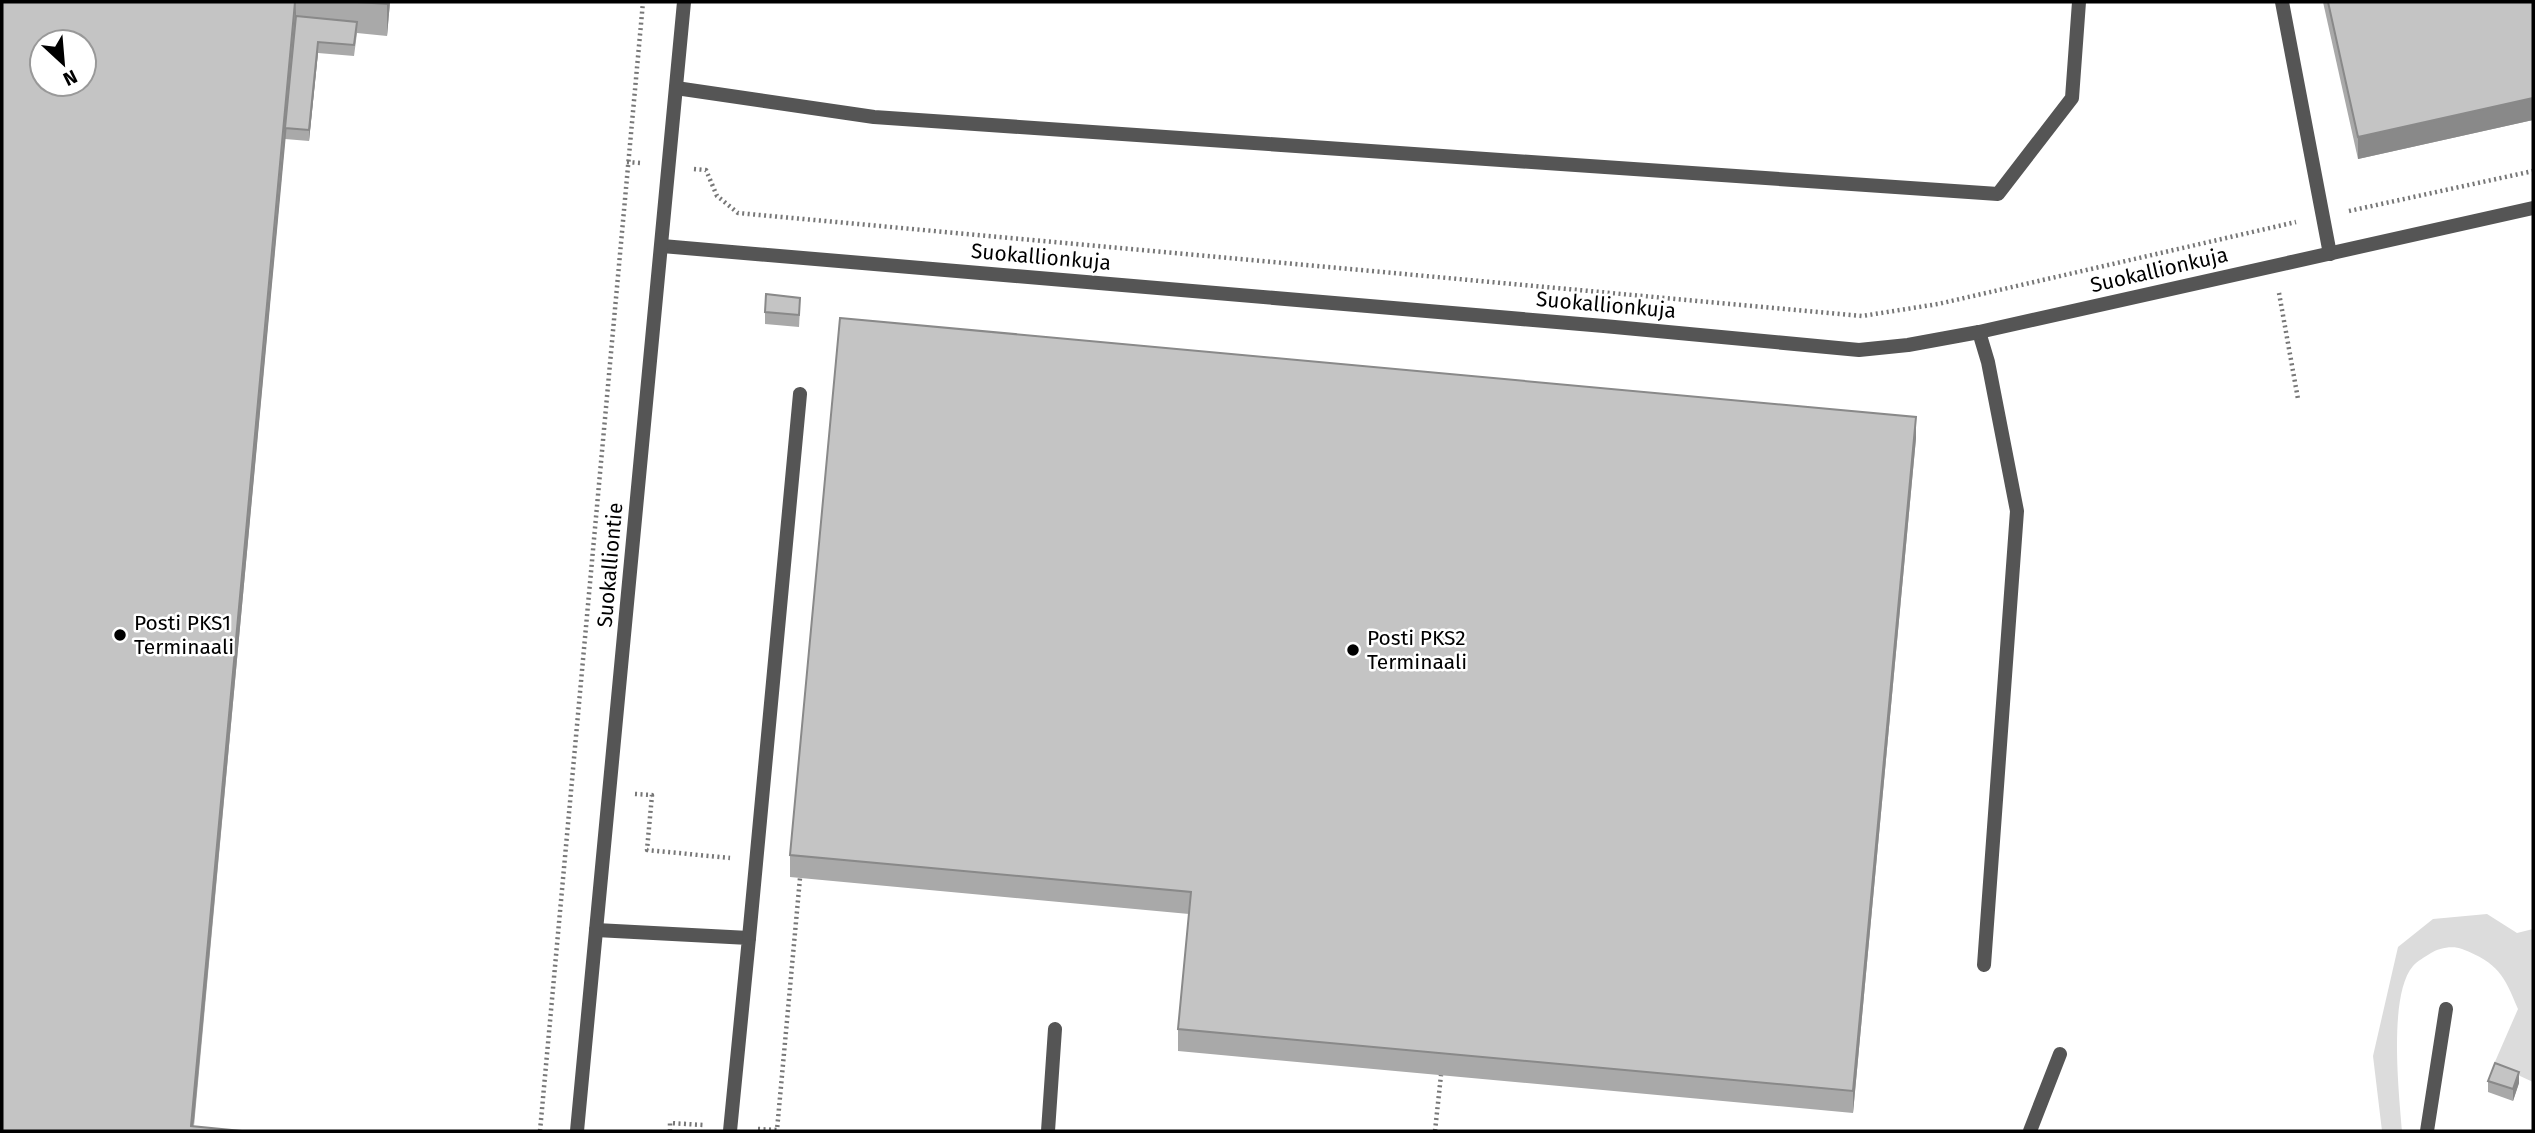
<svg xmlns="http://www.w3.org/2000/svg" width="2535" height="1133" viewBox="0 0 2535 1133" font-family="'Fira Sans',sans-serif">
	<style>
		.green { fill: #dcdcdc }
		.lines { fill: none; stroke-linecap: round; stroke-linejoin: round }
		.path { stroke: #777; stroke-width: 4.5; stroke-dasharray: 2 3.5; stroke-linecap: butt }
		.service { stroke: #555; stroke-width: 14 }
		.minor { stroke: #555; stroke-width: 14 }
		.wall { fill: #a9a9a9 }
		.shaded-wall { fill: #898989 }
		.building { fill: #c4c4c4; stroke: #898989; stroke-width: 2; fill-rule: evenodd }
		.poi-dot { fill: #000; stroke: #fff; stroke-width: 2.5 }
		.labels { text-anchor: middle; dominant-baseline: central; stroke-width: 5; stroke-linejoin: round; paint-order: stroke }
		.street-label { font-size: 21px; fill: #000; stroke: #fff }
		.poi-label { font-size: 21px; fill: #000; stroke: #fff; text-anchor: start }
	</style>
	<rect width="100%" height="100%" fill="#fff"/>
	<path class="green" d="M2487,914L2517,933L2533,929V1082L2494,1064L2518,1009C2504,975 2498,963 2462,949C2453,945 2438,948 2431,953C2425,957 2417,961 2413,966C2388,995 2399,1094 2402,1131H2382L2373,1056L2398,947L2433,919Z"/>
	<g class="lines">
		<g class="path">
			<path d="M627,162L640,163"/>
			<path d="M694,169L706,170L717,196L738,213L1862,316L1938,304L2296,222"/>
			<path d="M2349,211L2533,171"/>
			<path d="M2279,293L2298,399"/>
			<path d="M635,794L652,795L647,850L730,858"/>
			<path d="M758,1129L777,1130L800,878"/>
			<path d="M540,1131L643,2"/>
			<path d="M670,1131V1123L703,1125"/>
			<path d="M1435,1131L1441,1075"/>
		</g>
		<g class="service">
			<path d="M2282,2L2330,254"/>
			<path d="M676,88L874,117L1998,194L2072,98L2079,2"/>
			<path d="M1979,332L1988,362L2017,511L1984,965"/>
			<path d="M596,930L749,938L730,1131"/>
			<path d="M749,938L800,394"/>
			<path d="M1048,1131L1055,1029"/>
			<path d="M2030,1131L2060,1054"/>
			<path d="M2427,1131L2446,1009"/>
		</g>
		<g class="minor">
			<path d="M662,246L1604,326L1859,350L1908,345L1979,332L2533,208"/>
			<path d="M577,1131L684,2"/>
		</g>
	</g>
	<g class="wall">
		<path d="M2,2H390L387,36L357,33L354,56L318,53L309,141L285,139L194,1126Z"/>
		<path d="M2323,2H2533V120L2358,159Z"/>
		<path d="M800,309L799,327L765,324V312Z"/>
		<path d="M1916,438L1853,1113L1178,1051V1029L1189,914L790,877V855Z"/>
		<path d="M2488,1081L2519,1083L2513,1101L2488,1092Z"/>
	</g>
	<g class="shaded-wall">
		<path d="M296,2V27L193,1131H191Z"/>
		<path d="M387,2H390L387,36Z"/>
		<path d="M318,42V53L309,141V130Z"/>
		<path d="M2533,98V120L2358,159V137Z"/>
		<path d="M1916,417V438L1853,1113V1091Z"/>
		<path d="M2519,1072V1083L2513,1101V1089Z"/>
	</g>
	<g class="building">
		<path d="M2,2H295L191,1126L242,1131H2ZM42,42H84V84H42Z"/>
		<path d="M357,2H387V4Z"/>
		<path d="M2328,2H2533V98L2358,137Z"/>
		<path d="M296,16L357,22L354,45L318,42L309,130L285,128Z"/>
		<path d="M766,294L800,298L799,315L765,312Z"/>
		<path d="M840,318L1916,417L1853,1091L1178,1029L1191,892L790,855Z"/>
		<path d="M2495,1063L2519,1072L2513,1089L2488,1081Z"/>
	</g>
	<g class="poi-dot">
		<circle cx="120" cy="635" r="7"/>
		<circle cx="1353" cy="650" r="7"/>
	</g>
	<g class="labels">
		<g class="street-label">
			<text transform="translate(1041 257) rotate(5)">Suokallionkuja</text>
			<text transform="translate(2159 270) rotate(-13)">Suokallionkuja</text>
			<text transform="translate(1606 305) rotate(5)">Suokallionkuja</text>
			<text transform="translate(610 565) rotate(-85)">Suokalliontie</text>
		</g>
		<g class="poi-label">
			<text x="134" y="623">Posti PKS1<tspan x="134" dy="24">Terminaali</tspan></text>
			<text x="1367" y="638">Posti PKS2<tspan x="1367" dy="24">Terminaali</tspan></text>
		</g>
	</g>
	<rect width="2535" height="1133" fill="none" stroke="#000000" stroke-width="7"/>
	<g transform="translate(63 63) rotate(154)"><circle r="33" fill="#ffffff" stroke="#999999" stroke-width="2"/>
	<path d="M0-5L12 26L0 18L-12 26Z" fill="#000000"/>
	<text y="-10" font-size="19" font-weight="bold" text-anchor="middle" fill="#000000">N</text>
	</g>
</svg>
